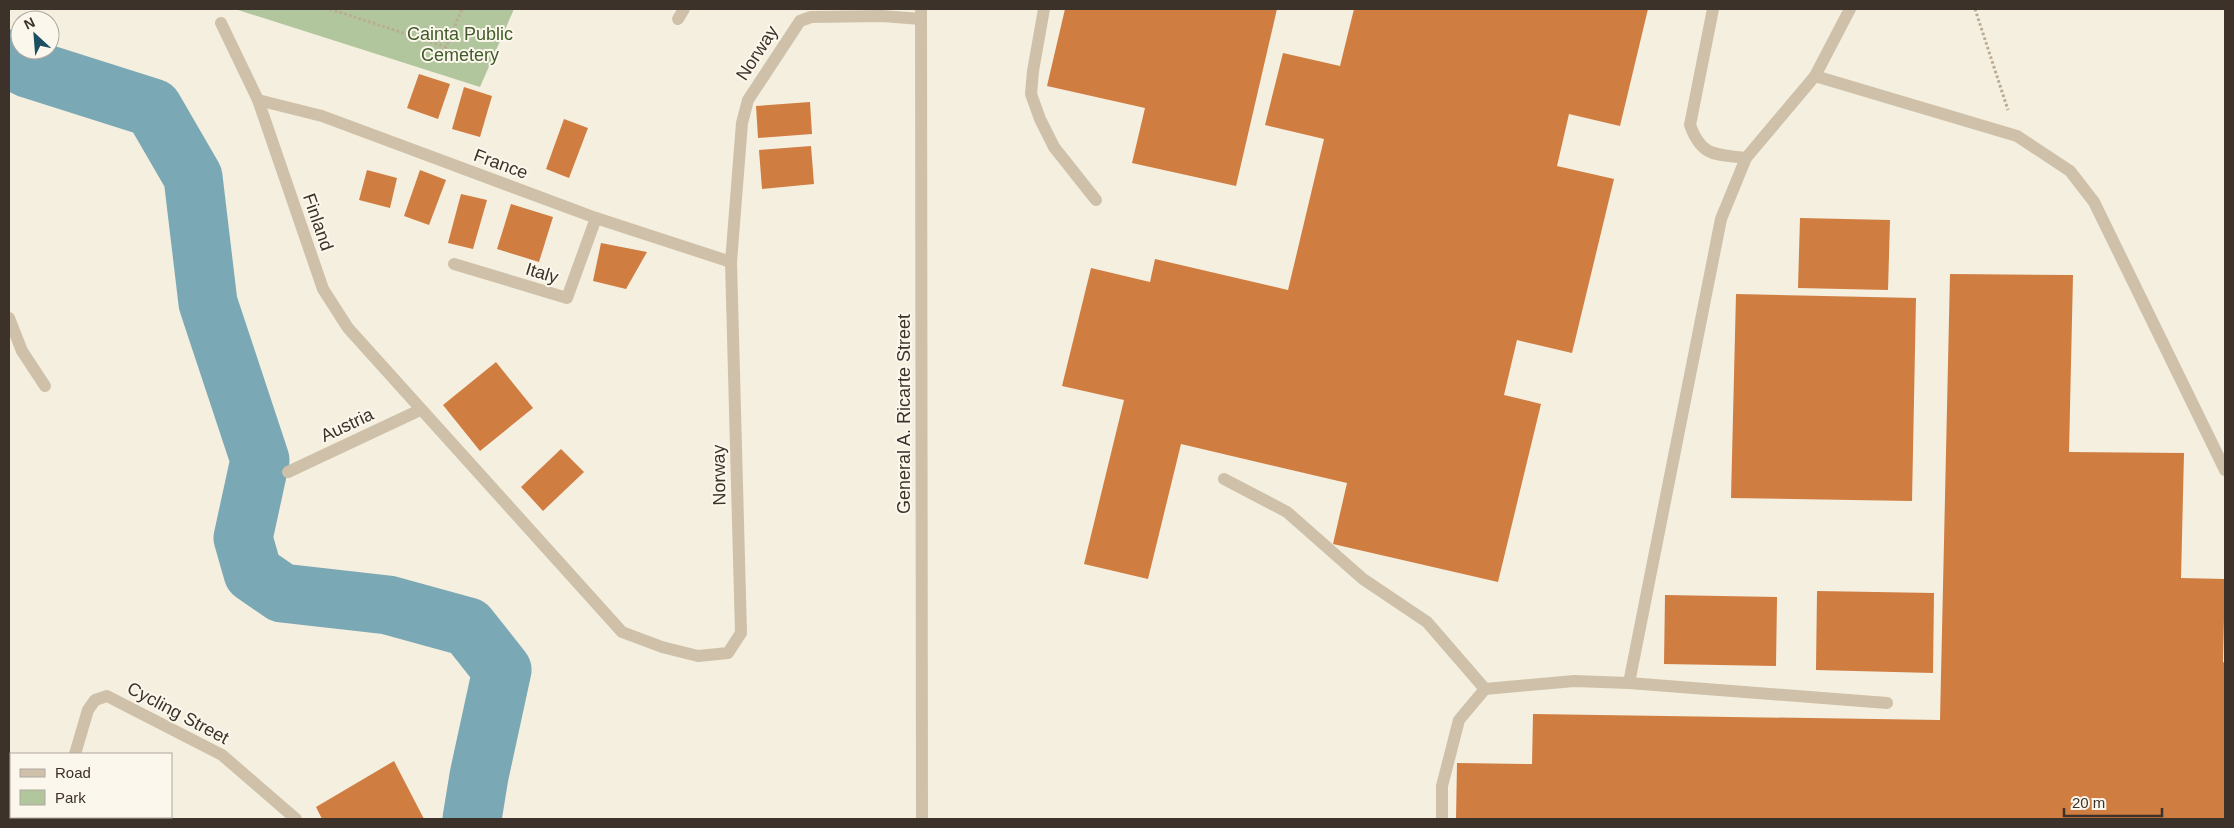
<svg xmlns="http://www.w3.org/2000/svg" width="2234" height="828" viewBox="0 0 2234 828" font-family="Helvetica,sans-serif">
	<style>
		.green { fill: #b1c69d }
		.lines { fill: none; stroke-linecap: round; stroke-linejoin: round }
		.river { stroke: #7ba8b5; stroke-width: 59 }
		.building { fill: #d07d42 }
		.path { stroke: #bbab93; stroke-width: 3; stroke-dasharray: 2.5 2.5; stroke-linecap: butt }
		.minor { stroke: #cfc1a9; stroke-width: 12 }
		.labels { text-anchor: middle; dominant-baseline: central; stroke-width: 4; stroke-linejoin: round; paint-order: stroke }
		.park-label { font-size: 18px; fill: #415c2b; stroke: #fcf7ec }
		.street-label { font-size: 18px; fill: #3c322a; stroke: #fcf7ec }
	</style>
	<rect width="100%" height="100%" fill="#f5efdf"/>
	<path class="green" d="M235,9H514L480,87Z"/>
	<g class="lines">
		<path class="river" d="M9,59L30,69L153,108L193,177L208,303L260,460L243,538L253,573L282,593L388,605L468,627L502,670L479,776L472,819"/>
	</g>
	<g class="building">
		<path d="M1065,9H1277L1236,186L1132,163L1145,108L1047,86Z"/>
		<path d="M1354,9H1648L1620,126L1569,114L1557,166L1614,179L1572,353L1517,340L1504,395L1541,404L1498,582L1333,544L1347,483L1181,444L1148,579L1084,564L1124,400L1062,386L1091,268L1150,282L1155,259L1288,290L1324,139L1265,125L1283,53L1340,66Z"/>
		<path d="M419,74L450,84L438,119L407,108Z"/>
		<path d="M464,87L492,96L480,137L452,129Z"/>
		<path d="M810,102L812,134L758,138L756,106Z"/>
		<path d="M564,119L588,128L569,178L546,169Z"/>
		<path d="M811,146L814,184L762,189L759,150Z"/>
		<path d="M367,170L397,178L390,208L359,200Z"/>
		<path d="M420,170L446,180L429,225L404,216Z"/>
		<path d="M461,194L487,200L473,249L448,243Z"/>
		<path d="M511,204L553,217L539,262L497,249Z"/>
		<path d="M1800,218L1890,220L1888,290L1798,288Z"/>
		<path d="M601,243L647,252L626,289L593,281Z"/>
		<path d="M1950,274L2073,275L2069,452L2184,453L2181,578L2225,579L2223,662L2225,663V819H1456L1457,763L1532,764L1533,714L1940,720Z"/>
		<path d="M1736,294L1916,298L1912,501L1731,498Z"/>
		<path d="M496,362L533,408L480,451L443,405Z"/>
		<path d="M561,449L584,472L543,511L521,487Z"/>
		<path d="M1817,591L1934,593L1933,673L1816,670Z"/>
		<path d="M1665,595L1777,597L1776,666L1664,664Z"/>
		<path d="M394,761L424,819H322L316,807Z"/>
	</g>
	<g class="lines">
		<g class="path">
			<path d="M330,9L446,47L462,9"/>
			<path d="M1975,9L2008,110"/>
		</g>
		<g class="minor">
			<path d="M921,9L922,819"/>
			<path d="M1044,9L1033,71L1031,94L1040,119L1054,147L1096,200"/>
			<path d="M1713,9L1690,125C1702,158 1716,154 1746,158"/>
			<path d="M678,19L684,9"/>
			<path d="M221,23L258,100L323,289L348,328L622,632L662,647L698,656L728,653L741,633L731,262L742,123L748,100L800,21L811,17L882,16L921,19"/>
			<path d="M1815,76L2017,136L2070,171L2094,202L2225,470"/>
			<path d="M258,100L322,116L596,218L731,262"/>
			<path d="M454,264L567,298L596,218"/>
			<path d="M9,318L22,351L45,386"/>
			<path d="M288,472L420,410"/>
			<path d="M1224,479L1287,512L1363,579L1427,622L1485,689L1574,681L1629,683L1887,703"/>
			<path d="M1629,683L1721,219L1746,158L1815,76L1850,9"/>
			<path d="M75,754L88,710L95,700L107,696L222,755L296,819"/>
			<path d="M56,819L57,817"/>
			<path d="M1442,819V786L1459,720L1485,689"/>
		</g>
	</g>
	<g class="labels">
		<g class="park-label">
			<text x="460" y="34">Cainta Public<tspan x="460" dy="21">Cemetery</tspan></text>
		</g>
		<g class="street-label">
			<text transform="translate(757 53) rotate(-57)">Norway</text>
			<text transform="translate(501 164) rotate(20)">France</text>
			<text transform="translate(318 222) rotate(71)">Finland</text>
			<text transform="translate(542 273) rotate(17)">Italy</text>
			<text transform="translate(904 414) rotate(-90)">General A. Ricarte Street</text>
			<text transform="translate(347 425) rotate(-25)">Austria</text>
			<text transform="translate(719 475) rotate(-91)">Norway</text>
			<text transform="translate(178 713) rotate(28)">Cycling Street</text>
		</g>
	</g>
	<rect width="2234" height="828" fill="none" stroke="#3c322a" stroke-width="20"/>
	<rect x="10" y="753" width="162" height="65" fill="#fcf7ec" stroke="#afa89e"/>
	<rect x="20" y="769" width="25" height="8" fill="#cfc1a9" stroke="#afa89e"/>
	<text x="55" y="778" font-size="15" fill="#3c322a">Road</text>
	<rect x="20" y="790" width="25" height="15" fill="#b1c69d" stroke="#afa89e"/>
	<text x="55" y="803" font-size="15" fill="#3c322a">Park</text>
	<g transform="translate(35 35) rotate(334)"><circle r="24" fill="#fcf7ec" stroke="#afa89e"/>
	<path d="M0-4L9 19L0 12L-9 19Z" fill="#1b5062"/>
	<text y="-8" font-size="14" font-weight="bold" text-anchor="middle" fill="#3c322a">N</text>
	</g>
	<path d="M2064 808v8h98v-8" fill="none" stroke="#3c322a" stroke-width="2.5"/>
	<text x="2072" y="808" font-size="15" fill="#3c322a" stroke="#fcf7ec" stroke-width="4" paint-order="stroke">20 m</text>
</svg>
